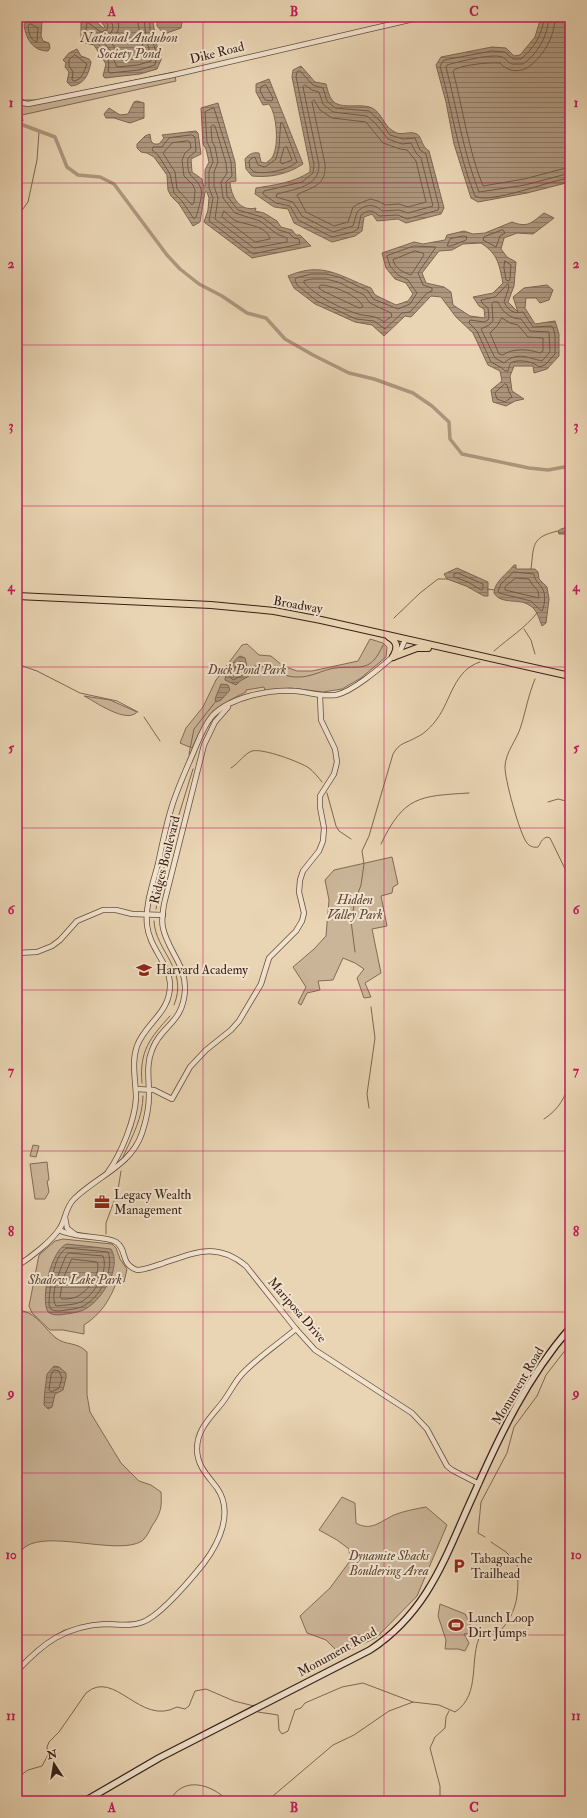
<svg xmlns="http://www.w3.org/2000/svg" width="587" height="1818" viewBox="0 0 587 1818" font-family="'IM FELL Double Pica',serif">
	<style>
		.green { fill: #cbb598; stroke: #826a56 }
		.water { fill: url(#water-rules); stroke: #7e6653; fill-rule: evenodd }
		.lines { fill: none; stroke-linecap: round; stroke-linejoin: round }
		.shore { stroke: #725a48; stroke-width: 1 }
		.stream { stroke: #7e6653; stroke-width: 1 }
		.canal { stroke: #ad967d; stroke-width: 3.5 }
		.tertiary-casing { stroke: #644c3c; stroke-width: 6 }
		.secondary-casing { stroke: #381f14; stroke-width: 8 }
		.primary-casing { stroke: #381f14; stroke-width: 8 }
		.tertiary { stroke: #f1e3ce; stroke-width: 4.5 }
		.secondary { stroke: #f1e3ce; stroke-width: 5.5 }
		.primary { stroke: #e9d4b3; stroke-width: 6 }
		.grid { fill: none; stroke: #c2185b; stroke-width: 1; stroke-opacity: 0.55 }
		.labels { text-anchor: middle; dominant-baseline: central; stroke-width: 4; stroke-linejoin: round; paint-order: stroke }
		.street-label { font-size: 13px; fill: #381f14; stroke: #f1e3ce }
		.park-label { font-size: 13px; font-style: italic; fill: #5d4435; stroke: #f1e3ce }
		.poi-label { font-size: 13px; fill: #381f14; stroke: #f1e3ce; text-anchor: start }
		.water-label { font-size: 14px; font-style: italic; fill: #614939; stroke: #f1e3ce }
		.neatline { fill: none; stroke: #c2185b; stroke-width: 1.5 }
		.grid-label { font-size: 13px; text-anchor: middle; font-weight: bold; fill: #c2185b }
	</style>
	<defs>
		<pattern id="water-rules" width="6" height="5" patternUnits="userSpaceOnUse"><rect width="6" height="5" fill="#ad967d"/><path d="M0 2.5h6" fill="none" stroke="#8e7a65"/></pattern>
	</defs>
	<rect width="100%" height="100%" fill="#e9d4b3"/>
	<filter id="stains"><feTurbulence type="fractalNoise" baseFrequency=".005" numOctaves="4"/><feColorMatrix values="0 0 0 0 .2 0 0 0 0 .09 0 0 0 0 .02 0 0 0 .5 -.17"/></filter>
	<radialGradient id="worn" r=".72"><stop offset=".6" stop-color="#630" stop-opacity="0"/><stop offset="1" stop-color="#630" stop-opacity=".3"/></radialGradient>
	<g class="green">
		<path d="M174,72L176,81L22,115L23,121L17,122V96L24,100H39Z"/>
		<path d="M370,639L383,643L387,647L386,657L361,678L342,689L323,692L290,688L265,691L264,687L246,690V692C214,707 206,717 192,748L180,743L186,728L203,707L216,680L242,645L247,644L259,655L271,656L283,666L297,671H312L358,661Z"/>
		<path d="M84,696L110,700L137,712C126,724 96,702 84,696Z"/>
		<path d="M392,857L398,884L393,887L392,893L381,896L387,926L372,929L381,973L365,983L371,997L364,998L357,978L364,969L355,963L343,958L333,980L318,981L320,990L307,993L301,1005L298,1003L306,987L293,967L314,949L326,936L329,900L325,880L334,870Z"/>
		<path d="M33,1145L39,1146L36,1157L30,1156Z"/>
		<path d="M47,1162L49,1180L47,1181L49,1192L45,1199H35L30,1164Z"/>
		<path d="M63,1239L112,1244L116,1248L120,1259L127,1269L124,1282L117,1281C110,1300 101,1314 84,1325V1334L63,1330H50L32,1313L29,1306L39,1255L55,1241Z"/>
		<path d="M23,1311C37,1314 45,1329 56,1338C66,1346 76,1341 87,1352V1395L90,1412L121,1463L139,1481L151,1485L161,1492C162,1507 161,1513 152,1526C150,1530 146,1538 142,1541C117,1557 39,1526 21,1551C17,1555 19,1563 17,1568V1313Z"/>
		<path d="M342,1497L355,1503L356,1523C371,1532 381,1521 394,1515C404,1511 415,1509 426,1507L447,1525L417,1596L377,1637L341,1655L326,1640L307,1633L300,1616L330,1588L350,1561L349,1549L337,1540L319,1530Z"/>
		<path d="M440,1604L465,1614C468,1620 472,1626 471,1633L464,1634L469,1643L465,1651L458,1649H445L446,1640L438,1616Z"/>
	</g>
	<g class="water">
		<path d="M82,17H91L103,28L105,27L98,17H183L181,28L164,34L157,26V20L154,19L153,22L157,46L161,51V60L157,69L140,74L105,78L103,76L106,64L94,45L81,42V19Z"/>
		<path d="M541,17H570V182L527,193L478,202L471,198L454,144L446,102L436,65L441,57L492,47L506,48L514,56L520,55L535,37Z"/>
		<path d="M27,20H33L36,22L42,21L41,36L43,41L49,43L50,48L48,51C32,51 26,38 24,25Z"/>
		<path d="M77,49L81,56L89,59L91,62C89,74 84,85 71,86L67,82L69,72L65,67L66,63L63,60L69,53Z"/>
		<path d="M301,66L315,82L326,84C328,91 329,98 335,103C345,109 362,103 372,108C382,113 384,126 393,131C401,137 409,130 417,134C422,137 421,146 429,151L444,208L441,214L406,223L398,219L377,221L372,214L364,217L362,231L355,236L332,242L294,223L288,209L274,207L255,194L256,188C274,185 293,183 310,172V166L292,77L293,70Z"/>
		<path d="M269,79L303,164C288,174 270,178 252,176L246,169L245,159C249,154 253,152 259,153L261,162L266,163C268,161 272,159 273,156C279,145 277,114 269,104L263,105L256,92V84Z"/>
		<path d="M137,101L144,103V118L130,123L114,118H106L104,114L109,108L120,115L128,114L134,102Z"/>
		<path d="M218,103L235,162L236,181L230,182C231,196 239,212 256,208L255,211L264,213L277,221L281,227L292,230L296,235H300L311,246L252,258L204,222L208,210L209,198L207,192H205L200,222L193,226L179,204L171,196L168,190L167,175L154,157L147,153L141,152L137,148V144L145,136L150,134L151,141L154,144H159L164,138L162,135L196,131L198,133L201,154L191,159L192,172L202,179L203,185L205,186V170L209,162L206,149L203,144L201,108Z"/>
		<path d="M544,213L554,218L533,234L517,233L504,238L501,249L507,257L516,262L514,286L508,302L518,312L513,297L524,288L547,285L553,290L549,300L540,303L536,298H526L525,308L535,324L555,321L559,334V356L547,369L534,373L533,366H514L510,376L512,391L524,399L515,401L506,406L493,402L491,390L502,381L500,371L488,365L473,333L456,317L441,297L431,296L411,317L405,316L384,336L372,325L355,322L315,304L294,288L288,276C323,261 339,276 371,288L375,295L396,305L408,301L413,294L406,283L395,279L386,268L382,253L414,242L423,244L445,240L447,235L464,231L473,234L485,233L512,222C528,228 531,223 544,213ZM481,243C498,254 499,264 503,283L493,293L473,297L479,306L484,309L485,318L470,316L453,305L451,292L444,287L426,283L422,273L439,251L452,250L463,244Z"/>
		<path d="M570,526V534H559L558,531C561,528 566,528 570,526Z"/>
		<path d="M514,565H516V569H535L538,572L539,579L547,587L549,599L546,623L542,626C539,619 537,609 529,605C519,598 501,605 494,593C494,582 507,574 514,565Z"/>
		<path d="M457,568L488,582V596H484L466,586L447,579L444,574Z"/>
		<path d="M240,656L245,658L249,676L240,681L236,685L225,680C225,672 234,660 240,656Z"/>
		<path d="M221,684L228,685L230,690L221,700L216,702L215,699Z"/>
		<path d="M67,1244L111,1249C122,1267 103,1298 87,1308C81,1312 73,1313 66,1314C59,1315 54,1316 48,1312C40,1299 51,1249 67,1244Z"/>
		<path d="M54,1366L59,1367L66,1373V1378L63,1390L55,1394L52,1407L48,1409L44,1405C44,1394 46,1384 47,1374Z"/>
	</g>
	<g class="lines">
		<g class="shore">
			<path d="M103,17L108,25L107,30L101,32L87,22L85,38C88,40 93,40 97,43C105,50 111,60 108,71L110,73L139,70L155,65L157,53C153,46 147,24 151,17"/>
			<path d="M108,17C116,26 114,35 102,37L101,39L109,49L117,67L138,65L151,61C152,55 150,54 149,49C147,42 143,22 145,17"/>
			<path d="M116,17C122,28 117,34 111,42L122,60L137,59L145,56L138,24L139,17"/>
			<path d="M544,17C543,34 534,48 521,59H513L505,52L492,51L444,60L440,66C452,109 458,154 475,196C490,205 550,180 570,178"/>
			<path d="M549,17C548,35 538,54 523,64H512C508,63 506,58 502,57C493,53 457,62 447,65L446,67C457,109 463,152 479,192L525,185L570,173"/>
			<path d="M555,17C555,37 543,57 527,68C517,73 507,71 500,63C491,62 458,65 453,71C463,109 468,149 483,186L524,179L570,167"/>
			<path d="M31,24L38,28L37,42C30,40 29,33 28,26Z"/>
			<path d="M75,55L87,64C84,71 82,80 74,81L72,80L73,72L69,66V60Z"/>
			<path d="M300,71L313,85L323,88L327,101L335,108L369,111L380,121L390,135L403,139L415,138L420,150L426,154L439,207L438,210L407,219L398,215L379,216C373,210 369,209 361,215L358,229L353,232L332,237L298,220L290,206L276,203L263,194L264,191L302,182L313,173L314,165L296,76L297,72Z"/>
			<path d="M266,85L273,98L272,101L265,100L260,91L261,87Z"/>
			<path d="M305,85L312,90L319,92L323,104L333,112L367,116L376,124L388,139L402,144L411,143L416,153L421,158L433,206L408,213L399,210L382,211C374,203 365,204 357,212L353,226L333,232L302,216L293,202L276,197L277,194C295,189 319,187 319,165L303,87Z"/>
			<path d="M314,100L320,110L332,118L366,122L383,143L400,149L407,150L416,161L426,202L408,207L399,204L385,205L378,201L370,199L358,204L353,207L348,222L334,226L306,212L297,195C313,186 326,187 325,164L312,102Z"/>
			<path d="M214,108L231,162L232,176L226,182L227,196L238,210L262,217L279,230L289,233L294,238L299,239L300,244L253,254L209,221L213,198L209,188V171L213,162L210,148L207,142L205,112Z"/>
			<path d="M281,123L283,124L297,162C286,171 267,174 254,172L250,168L249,161L252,158L255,157L258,165L265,167L276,159L279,147Z"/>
			<path d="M213,125L215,126L226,163L227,173L221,182L223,198L235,213L260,221L277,234L287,238V242L254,248L215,219L218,198L214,186V172L218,162L215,147L212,141L211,127Z"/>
			<path d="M192,135L195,137L196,151L188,158C186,181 196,174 201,189C203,196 198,210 196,217L194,219L182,201L174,193L170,174L158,155L152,150L153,147H162L169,138Z"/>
			<path d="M188,141L190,142L191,148L185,153L182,160L184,176L193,185L195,190L194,203L192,205L177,189L175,172L163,153L172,143Z"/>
			<path d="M287,147L292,160L282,164L280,162L284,148Z"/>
			<path d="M224,211C227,213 230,217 234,220C244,225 267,225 270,239L255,242L222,217Z"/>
			<path d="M503,230L505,233L500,236L496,247L483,240L484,237Z"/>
			<path d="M464,236L467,237L466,240L451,246H447L450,239Z"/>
			<path d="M414,246L436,247L418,273L423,285L432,288V291L427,293L410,312L402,313L385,329L374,321L356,319L317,301L297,285L295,280L296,278L311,274H326L339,277L368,291L373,299L398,309L410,304L417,293L408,280L398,275L390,266L387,256Z"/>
			<path d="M415,251L423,253L424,255L411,275C403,272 395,269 393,260Z"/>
			<path d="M505,261L511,265L510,279L509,281L506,280L504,268Z"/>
			<path d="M312,279H326L338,282L364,295L370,303L391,313L392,316L384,322C373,314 369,317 358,314C339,308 318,297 304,283V281Z"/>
			<path d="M508,284L509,287L504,302C509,311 513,314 523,312L533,327L551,326L553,327L555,335V354L545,365L539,367C534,362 520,359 513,362C509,363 509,368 508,371H505L502,368L491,362L477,331L469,323L470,320L484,322L488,320L489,317L488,308L482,303L481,300L495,297Z"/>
			<path d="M321,285C332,285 360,296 363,307L359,308L323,291L319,288Z"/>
			<path d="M494,302H498C502,312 511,319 521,319L530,331L549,332L550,352L542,361C528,358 517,351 504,363L495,358L481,329L489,325L493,321L492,304Z"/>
			<path d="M502,318L510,323L518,325L528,337L543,338V351L540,353C529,349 512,348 503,355L499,354L490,333L497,326Z"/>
			<path d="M505,384L507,385L509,392L512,397L505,402L497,399L495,393Z"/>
			<path d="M514,572L534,574C535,581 538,582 542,588C546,593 545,605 542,611L540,610L531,601L499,593L498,591L501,584Z"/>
			<path d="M458,573L483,584V589L481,590L468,582L454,577V574Z"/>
			<path d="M516,578L529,579L532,584L538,591L539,598L505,590V587Z"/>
			<path d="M239,662H243L245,674L233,680L230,677Z"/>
			<path d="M67,1248L108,1252C115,1270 99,1300 81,1307C76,1309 71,1309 66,1310C60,1311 55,1312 51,1309L49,1305C49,1292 53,1254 67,1248Z"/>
			<path d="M69,1253L103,1256C109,1271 94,1295 81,1302C74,1305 64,1305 56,1306C49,1295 61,1267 66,1256Z"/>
			<path d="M72,1259L97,1262C102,1272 87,1292 78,1296C73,1299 67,1299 62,1299L60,1297L63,1279Z"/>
			<path d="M54,1370L59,1371L62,1378L59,1388L51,1392L49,1390L51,1375Z"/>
		</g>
		<g class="stream">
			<path d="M17,217L28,202L37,160L39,132"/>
			<path d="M531,569C534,545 531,537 558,531"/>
			<path d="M487,589L494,590"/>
			<path d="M394,618L420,593L438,579H447"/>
			<path d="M524,629L531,640L535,654"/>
			<path d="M494,651C509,638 525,628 537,613"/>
			<path d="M17,664L37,671L80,693L117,701L138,712"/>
			<path d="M255,666C260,667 266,666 270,668C279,672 286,677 296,677C310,678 322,670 335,668C361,665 370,674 383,645"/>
			<path d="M535,679C528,696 526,710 521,726C517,740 506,751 505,766C504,777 520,835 527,843C529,846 534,848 538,847C541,843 541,839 547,837L550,838L570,879"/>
			<path d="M144,717L160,741"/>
			<path d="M189,754L194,729L216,701"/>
			<path d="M231,768C239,763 244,754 252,751C263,748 300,762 309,768C314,772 318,777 322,782"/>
			<path d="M327,793L336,826L339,831L351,839"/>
			<path d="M548,802L558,799L570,802"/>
			<path d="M177,821L193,769"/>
			<path d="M381,844C404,796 419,796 469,793"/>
			<path d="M156,909L160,883L174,831"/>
			<path d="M154,921C155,951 189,969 174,1005"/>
			<path d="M355,952L351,921L355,901L361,885L364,864L362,851L369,836L393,754C400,742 405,744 417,737C424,734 432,726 437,719C451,700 454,670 480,662"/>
			<path d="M142,1083C139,1051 150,1038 170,1016"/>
			<path d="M369,1108L367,1094L375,1038L371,1007"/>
			<path d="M544,1119C559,1109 565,1098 570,1081"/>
			<path d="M123,1157C132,1137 143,1117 143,1096"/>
			<path d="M106,1234V1223L118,1190L121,1171"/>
			<path d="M485,1537L478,1533L481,1502L507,1453L514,1427L537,1396L546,1375L570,1344"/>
			<path d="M258,1712L278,1715L279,1730L282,1734L288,1731L295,1710L301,1708L305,1703L342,1687L363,1683L413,1702"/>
			<path d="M17,1778L28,1770L42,1766L48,1755L47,1747L49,1742L59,1732L86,1693C115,1668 140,1727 177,1707L185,1709L189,1706L195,1691L206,1689L234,1701L254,1706"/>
			<path d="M170,1801C182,1775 212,1784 228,1801"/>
			<path d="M267,1801L333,1745L354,1735L389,1711L413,1702L439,1705L455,1712C482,1694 468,1658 481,1634L488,1631L499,1632C519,1612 519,1590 517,1563L506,1552L491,1542"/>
			<path d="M440,1801V1786L430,1748L435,1737L445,1728L446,1717L449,1711"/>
		</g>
		<path class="canal" d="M17,127L23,125L55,137L67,167L78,175L100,177L114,184L167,255L180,269L199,284L222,296L247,313L266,318L285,339L313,355L349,373L374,379L413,393L432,406L449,422L450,439L462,454L529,468L548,470L564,467L570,469"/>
		<g class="tertiary-casing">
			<g id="tertiary">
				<path d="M17,102L28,104L173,75L422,17"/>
				<path d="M17,953L37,952L52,946L60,940L77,921L103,910H116L132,914L163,915"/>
				<path d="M136,1089L154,1090L172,1099L190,1067L206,1050L231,1030L239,1021L261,984L269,958L296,931L302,921L304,913L299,892L300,880L303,871L319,851L323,841L324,828L320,807V796L334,774L337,762L335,749L321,720L320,696"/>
				<path d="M108,1172C121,1154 135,1120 136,1098C136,1081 131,1063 137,1046C146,1022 171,1013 170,983C169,964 149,947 147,925C145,905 153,883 158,864C162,845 166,825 172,806C178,787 186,770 194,751C199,739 204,725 213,715C231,697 270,689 295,691C309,692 322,697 336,695C354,691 382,666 396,654L401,649L405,640"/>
				<path d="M65,1217L67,1228L76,1235"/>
				<path d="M59,1230C76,1239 105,1235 116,1242C128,1250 119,1263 137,1270C145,1270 154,1266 161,1264C194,1253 216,1241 246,1266L296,1329L315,1350L412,1413L427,1429L447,1466L452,1470L479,1484"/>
				<path d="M17,1266C30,1258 52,1241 60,1228C66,1219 65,1208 74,1199C97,1176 131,1166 142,1133C146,1121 149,1108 149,1095C149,1079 146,1064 152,1050C161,1025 183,1024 185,990C186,965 168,951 163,928C161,920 163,912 164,904L204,745L215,722L228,707"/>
				<path d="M17,1671C43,1643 65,1626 105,1624C118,1624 131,1627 143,1622C161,1615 191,1579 204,1563C219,1543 234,1512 217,1488C208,1476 197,1466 197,1449C197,1429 211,1417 222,1403C230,1393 235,1380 245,1371C260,1356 279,1343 296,1329"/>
			</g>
		</g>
		<g class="secondary-casing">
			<path id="secondary" d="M85,1801L159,1758L370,1650C429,1611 445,1557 473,1496C499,1437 527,1377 570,1328"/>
		</g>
		<g class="primary-casing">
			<g id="primary">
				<path d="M17,596L211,605L274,611L321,620L570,676"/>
				<path d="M389,637C398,642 398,648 393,657"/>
				<path d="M393,657L417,648H428"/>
			</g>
		</g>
		<use href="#tertiary" class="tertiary"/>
		<use href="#secondary" class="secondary"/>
		<use href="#primary" class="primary"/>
	</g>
	<path class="grid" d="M203,17V1801M384,17V1801M17,183H570M17,345H570M17,506H570M17,667H570M17,828H570M17,990H570M17,1151H570M17,1312H570M17,1473H570M17,1635H570"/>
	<defs>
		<g id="school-bare" transform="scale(1.2)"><path d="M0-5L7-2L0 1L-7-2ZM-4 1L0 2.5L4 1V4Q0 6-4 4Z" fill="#8f2418" stroke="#f1e3ce" stroke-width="2.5" paint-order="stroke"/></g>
		<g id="office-bare" transform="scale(1.2)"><path d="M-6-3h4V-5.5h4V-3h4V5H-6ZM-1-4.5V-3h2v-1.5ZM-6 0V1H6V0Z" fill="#8f2418" stroke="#f1e3ce" stroke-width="2.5" paint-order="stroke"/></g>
		<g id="parking-bare" transform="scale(1.2)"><path d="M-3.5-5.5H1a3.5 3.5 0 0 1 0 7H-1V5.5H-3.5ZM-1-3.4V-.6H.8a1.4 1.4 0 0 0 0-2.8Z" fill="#8f2418" stroke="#f1e3ce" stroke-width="2.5" paint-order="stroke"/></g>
		<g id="stadium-bare" transform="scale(1.2)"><path d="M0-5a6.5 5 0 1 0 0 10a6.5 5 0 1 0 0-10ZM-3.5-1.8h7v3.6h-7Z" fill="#8f2418" stroke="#f1e3ce" stroke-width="2.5" paint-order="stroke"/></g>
	</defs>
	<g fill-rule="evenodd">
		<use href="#school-bare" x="144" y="970"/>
		<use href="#office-bare" x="102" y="1202"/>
		<use href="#parking-bare" x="459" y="1566"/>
		<use href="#stadium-bare" x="456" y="1625"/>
	</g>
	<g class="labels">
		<g class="street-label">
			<text transform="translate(217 53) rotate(-14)">Dike Road</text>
			<text transform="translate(298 605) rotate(10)">Broadway</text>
			<text transform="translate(165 860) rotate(-76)">Ridges Boulevard</text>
			<text transform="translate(297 1310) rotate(49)">Mariposa Drive</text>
			<text transform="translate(518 1386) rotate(-59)">Monument Road</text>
			<text transform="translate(337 1652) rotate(-29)">Monument Road</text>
		</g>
		<g class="park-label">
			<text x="247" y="670">Duck Pond Park</text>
			<text x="355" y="900">Hidden<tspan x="355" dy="15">Valley Park</tspan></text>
			<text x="75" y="1280">Shadow Lake Park</text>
			<text x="389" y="1556">Dynamite Shacks<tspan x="389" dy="15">Bouldering Area</tspan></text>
		</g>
		<g class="poi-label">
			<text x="156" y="970">Harvard Academy</text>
			<text x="114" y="1195">Legacy Wealth<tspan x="114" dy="15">Management</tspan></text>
			<text x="471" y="1559">Tabaguache<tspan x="471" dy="15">Trailhead</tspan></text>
			<text x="468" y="1618">Lunch Loop<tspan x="468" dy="15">Dirt Jumps</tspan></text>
		</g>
		<g class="water-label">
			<text x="129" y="37">National Audubon<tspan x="129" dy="16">Society Pond</tspan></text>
		</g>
	</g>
	<rect width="587" height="1818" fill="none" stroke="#e9d4b3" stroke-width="44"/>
	<g transform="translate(54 1764) rotate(348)" stroke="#f1e3ce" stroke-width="3" paint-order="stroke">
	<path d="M0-3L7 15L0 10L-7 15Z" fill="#381f14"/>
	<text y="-6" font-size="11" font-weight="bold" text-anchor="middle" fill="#381f14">N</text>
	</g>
	<rect x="22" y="22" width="543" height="1774" class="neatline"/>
	<g class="grid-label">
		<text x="112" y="16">A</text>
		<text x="294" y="16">B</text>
		<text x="474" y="16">C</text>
		<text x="11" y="107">1</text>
		<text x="576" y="107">1</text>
		<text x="11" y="268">2</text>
		<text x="576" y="268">2</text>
		<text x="11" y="430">3</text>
		<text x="576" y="430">3</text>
		<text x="11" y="591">4</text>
		<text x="576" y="591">4</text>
		<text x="11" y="752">5</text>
		<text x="576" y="752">5</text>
		<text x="11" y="914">6</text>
		<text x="576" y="914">6</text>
		<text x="11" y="1075">7</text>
		<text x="576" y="1075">7</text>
		<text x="11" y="1236">8</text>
		<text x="576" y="1236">8</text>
		<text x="11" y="1397">9</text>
		<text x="576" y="1397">9</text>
		<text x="11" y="1559">10</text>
		<text x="576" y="1559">10</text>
		<text x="11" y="1720">11</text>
		<text x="576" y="1720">11</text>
		<text x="112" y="1812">A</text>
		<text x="294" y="1812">B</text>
		<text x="474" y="1812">C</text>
	</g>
	<rect width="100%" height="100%" filter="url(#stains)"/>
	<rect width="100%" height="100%" fill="url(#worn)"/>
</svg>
